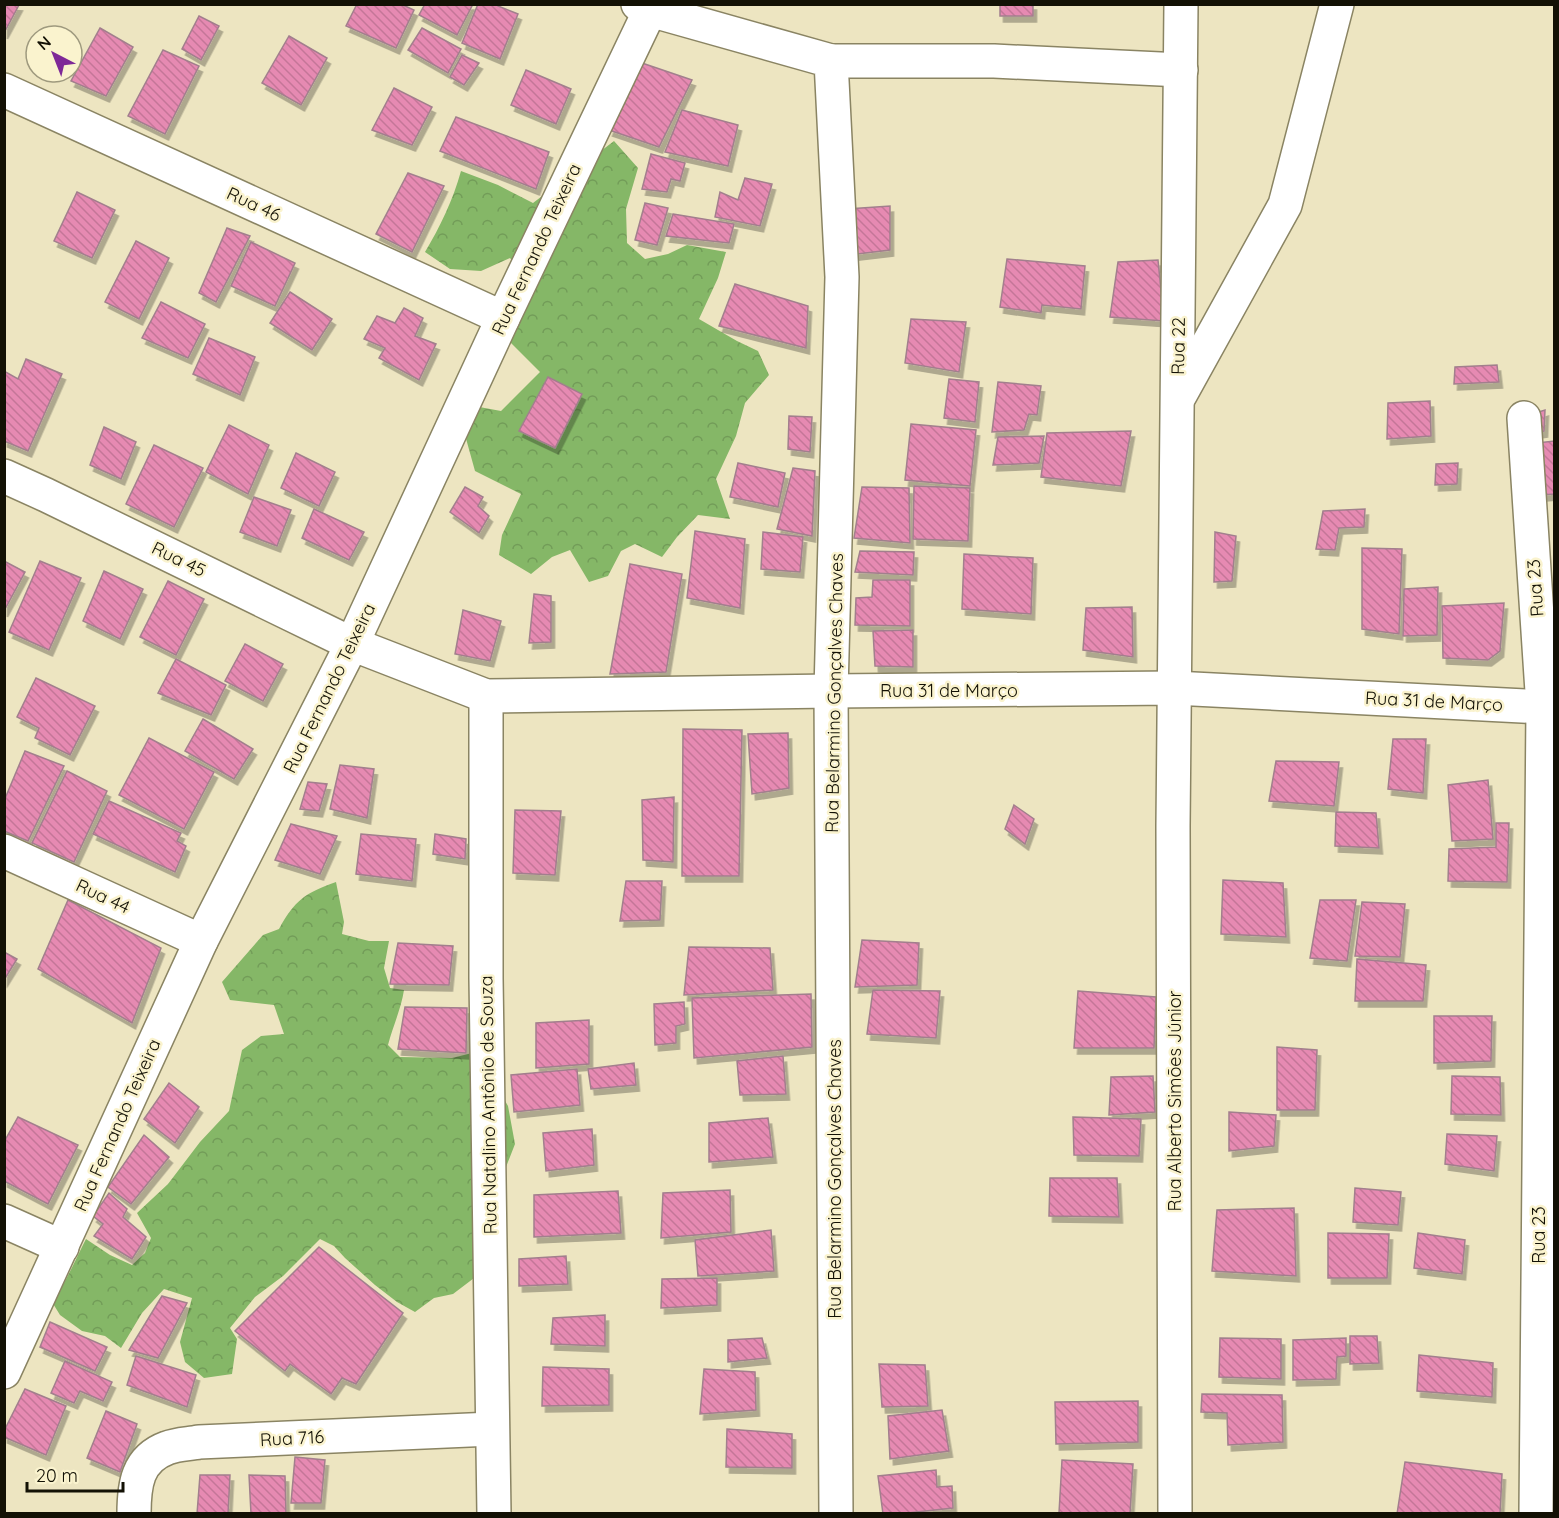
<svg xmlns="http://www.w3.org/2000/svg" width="1559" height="1518" viewBox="0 0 1559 1518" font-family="Quicksand,sans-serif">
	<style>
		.forest { fill: url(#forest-crowns) }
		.building { fill: url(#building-back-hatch); stroke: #a27f8d; stroke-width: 1.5; filter: url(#shadow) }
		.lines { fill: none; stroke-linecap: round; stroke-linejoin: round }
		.minor-casing { stroke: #8a8463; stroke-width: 36 }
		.minor { stroke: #fff; stroke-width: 33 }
		.labels { text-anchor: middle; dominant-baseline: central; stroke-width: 5; stroke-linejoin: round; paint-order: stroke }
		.street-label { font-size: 18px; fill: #131105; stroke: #faf3ce }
	</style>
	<defs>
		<pattern id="forest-crowns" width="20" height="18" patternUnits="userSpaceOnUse" patternTransform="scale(1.5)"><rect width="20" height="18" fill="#85b767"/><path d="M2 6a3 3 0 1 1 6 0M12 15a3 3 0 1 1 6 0" fill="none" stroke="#729c58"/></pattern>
		<pattern id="building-back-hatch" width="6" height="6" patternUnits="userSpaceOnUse" patternTransform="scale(1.5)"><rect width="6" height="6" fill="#e68ab2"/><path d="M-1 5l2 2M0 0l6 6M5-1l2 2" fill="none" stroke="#c47698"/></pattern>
		<filter id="shadow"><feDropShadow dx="3.5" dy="6" stdDeviation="0" flood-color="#0004"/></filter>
	</defs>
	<rect width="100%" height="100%" fill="#ede5c1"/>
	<g class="forest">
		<path d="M614,141L638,168L626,209L627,243L645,259L668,254L687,245L726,252L718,278L699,319L737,341L758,351L769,375L745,403L736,436L716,479L730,519L698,515L677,537L662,557L635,544L621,551L608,576L589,582L570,550L552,557L531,574L499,555L502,535L521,494L475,471L465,435L474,406L501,411L540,372L510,342L527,280L510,258L481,271L450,269L425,252C440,227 453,200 461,171L498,185L533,203Z"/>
		<path d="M336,882L344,922L342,934L369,941H389L384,968L390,988L404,990C401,1009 393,1026 388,1045L400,1057L452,1058L480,1051L497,1087L508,1106L515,1144L497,1190L482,1272L453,1294L434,1298L415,1312L397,1302L375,1285L345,1258L334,1246L320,1239L283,1276L255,1297L230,1328L237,1339L232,1374L204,1378L185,1362L180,1342L192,1298L164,1289L142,1313L121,1348L105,1336L82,1331L60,1315L52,1302C66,1283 75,1260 86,1239L110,1255L132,1265L145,1253L151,1238L137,1213L168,1184L200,1142L229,1111L242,1050L261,1036L284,1034L274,1005L230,1000L222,982L263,935L279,929C295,900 305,893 336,882Z"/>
	</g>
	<g class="building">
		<path d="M4,4L19,5L4,33Z"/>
		<path d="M357,4H401L414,10L396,48L346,26Z"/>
		<path d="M425,4H473L457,35L419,15Z"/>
		<path d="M478,4H498V6L518,14L500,59L462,43Z"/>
		<rect x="1000" y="4" width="33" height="12"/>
		<path d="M199,16L219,26L201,60L182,49Z"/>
		<path d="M100,28L133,47L106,96L71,81Z"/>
		<path d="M422,28L461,49L448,73L408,50Z"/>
		<path d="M289,36L327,58L301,105L262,83Z"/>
		<path d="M163,50L199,66L165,134L128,116Z"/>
		<path d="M462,55L479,63L464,85L450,77Z"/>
		<path d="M639,62L692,80L659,147L609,130Z"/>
		<path d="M526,70L571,89L556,124L511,105Z"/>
		<path d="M394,88L432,107L412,145L372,130Z"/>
		<path d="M682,110L738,125L728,166L665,152Z"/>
		<path d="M456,117L549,152L536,189L440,151Z"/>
		<path d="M651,154L685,163L680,181L671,179L667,192L642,189Z"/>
		<path d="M408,173L444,186L412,252L376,234Z"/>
		<path d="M745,178L772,184L760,226L715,217L720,192L738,200Z"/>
		<path d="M77,192L115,210L92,258L54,241Z"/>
		<path d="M645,203L668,208L657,245L635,240Z"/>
		<path d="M890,206V250L849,255L847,209Z"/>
		<path d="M673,214L734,224L729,243L666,236Z"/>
		<path d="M227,228L250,236L216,302L199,293Z"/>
		<path d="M136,241L169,258L139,319L105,302Z"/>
		<path d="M251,242L295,263L275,306L231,286Z"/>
		<path d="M1007,259L1085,266L1081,309L1042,305L1041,313L1000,307Z"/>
		<path d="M1158,260L1164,321L1110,317L1118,262Z"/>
		<path d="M735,284L808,306L806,348L719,326Z"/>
		<path d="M290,292L332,319L312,350L270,323Z"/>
		<path d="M161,302L205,324L188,358L142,338Z"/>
		<path d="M404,308L423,318L415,336L436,344L419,380L379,358L385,348L364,339L377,316L395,323Z"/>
		<path d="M911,319L966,322L959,372L905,363Z"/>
		<path d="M209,338L255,357L240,395L193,374Z"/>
		<path d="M26,359L62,374L28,451L4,441V371L18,379Z"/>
		<path d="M1497,365L1499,382L1454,384L1455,367Z"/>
		<path d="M548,377L582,394L555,448L519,431Z"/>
		<path d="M949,379L979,382L975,422L944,418Z"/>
		<path d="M998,382L1041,386L1037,415L1029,414L1024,430L992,432Z"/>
		<path d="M1430,401L1431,436L1387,439L1388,403Z"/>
		<path d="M1545,410L1544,431L1531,433L1529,415Z"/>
		<path d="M789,416L812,417L810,452L788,449Z"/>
		<path d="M911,424L976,430L970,486L905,480Z"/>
		<path d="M229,425L269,445L248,494L206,472Z"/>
		<path d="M104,427L136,442L121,479L90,465Z"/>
		<path d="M1131,431L1121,486L1041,477L1047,433Z"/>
		<path d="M1044,436L1039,463L993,465L998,437Z"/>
		<path d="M1554,441V494L1531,496L1529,444Z"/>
		<path d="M154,445L203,468L174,527L126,504Z"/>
		<path d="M296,453L335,472L319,506L281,488Z"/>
		<path d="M738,463L785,473L778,507L730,497Z"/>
		<path d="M1458,463L1457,484L1435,485L1436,464Z"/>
		<path d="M793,468L815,471L812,536L777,529Z"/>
		<path d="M914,486L970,488L968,541L913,539Z"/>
		<path d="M465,487L483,497L478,506L489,516L479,533L450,512Z"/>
		<path d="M862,487L909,488L910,543L854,538Z"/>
		<path d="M254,497L291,510L277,546L240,532Z"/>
		<path d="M314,509L364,532L349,560L302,538Z"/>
		<path d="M1365,509L1364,527L1339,528L1335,550L1316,549L1323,511Z"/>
		<path d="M695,531L745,539L740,608L687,598Z"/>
		<path d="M763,532L803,537L800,572L761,569Z"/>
		<path d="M1215,532L1236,536L1232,581L1214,582Z"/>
		<path d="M1362,548L1402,549L1399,634L1362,629Z"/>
		<path d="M860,551L914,552L913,575L855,572Z"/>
		<path d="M964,554L1033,558L1031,614L962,609Z"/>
		<path d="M4,561L25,572L4,611Z"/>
		<path d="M40,561L81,578L49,650L9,632Z"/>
		<path d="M630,564L682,574L666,672L610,674Z"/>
		<path d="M104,571L143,589L120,639L83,621Z"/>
		<path d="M873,580H910V626L855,625L856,598L872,597Z"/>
		<path d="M168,581L204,599L176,655L140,637Z"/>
		<path d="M1438,587L1437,635L1403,636L1404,589Z"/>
		<path d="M534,594L551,596V642L529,643Z"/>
		<path d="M1504,603L1500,651L1488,660L1443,658L1442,606Z"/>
		<path d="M1132,607L1133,657L1083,650L1086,608Z"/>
		<path d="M463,610L501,621L490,661L455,654Z"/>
		<path d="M913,630V667L875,666L873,631Z"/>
		<path d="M245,644L283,664L263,701L225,681Z"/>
		<path d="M176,659L226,685L211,715L158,693Z"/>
		<path d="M36,678L95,706L70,755L35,738L39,728L17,717Z"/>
		<path d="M203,719L253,749L234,779L185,751Z"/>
		<path d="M683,729L742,730L739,876H682Z"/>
		<path d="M788,733L789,788L752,794L748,734Z"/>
		<path d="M149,738L214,772L184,829L119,795Z"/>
		<path d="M1393,739H1426L1423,793L1388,789Z"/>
		<path d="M25,751L64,766L28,841L4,831V801Z"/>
		<path d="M1276,761L1339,762L1334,806L1269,801Z"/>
		<path d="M340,765L374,769L367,818L330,809Z"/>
		<path d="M67,771L107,791L74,862L32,843Z"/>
		<path d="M1488,780L1493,839L1452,841L1448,785Z"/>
		<path d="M308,782L327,784L319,811L300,809Z"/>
		<path d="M674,797L673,862L643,860L642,800Z"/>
		<path d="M109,801L181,833L177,841L186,846L175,872L93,834Z"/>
		<path d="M1014,805L1034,819L1025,844L1005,829Z"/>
		<path d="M515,810L561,811L555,875L513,873Z"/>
		<path d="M1336,812L1376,813L1379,848L1335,846Z"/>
		<path d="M1496,823H1509L1507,882L1448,881L1449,849L1496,847Z"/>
		<path d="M291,824L337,836L320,874L275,860Z"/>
		<path d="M361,834L416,839L412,881L356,874Z"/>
		<path d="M435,834L466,839L465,859L433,854Z"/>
		<path d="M1223,880L1283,883L1286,937L1221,934Z"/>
		<path d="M626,881H662L660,920L620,921Z"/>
		<path d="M68,900L161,948L132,1023L38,969Z"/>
		<path d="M1320,900H1356L1347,961L1310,958Z"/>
		<path d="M1362,902L1405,904L1400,957L1355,956Z"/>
		<path d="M862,940L919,943L917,985L855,987Z"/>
		<path d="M398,943L453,946L449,985L390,984Z"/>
		<path d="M689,947L770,948L773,990L684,995Z"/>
		<path d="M4,952L17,959L4,980Z"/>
		<path d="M1357,959L1426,965L1423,1001H1355Z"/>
		<path d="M873,990L940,991L936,1038L867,1034Z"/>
		<path d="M1078,991L1156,997L1154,1048H1074Z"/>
		<path d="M811,994L812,1047L694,1058L692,998Z"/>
		<path d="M684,1002L685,1024L676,1026V1043L655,1045L654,1004Z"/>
		<path d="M405,1007L467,1008L466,1053L398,1049Z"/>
		<path d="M1434,1016H1492L1491,1061L1434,1063Z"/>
		<path d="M589,1020V1064L536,1068V1023Z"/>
		<path d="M1277,1047L1317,1050L1315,1110H1277Z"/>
		<path d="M783,1056L786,1094L740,1095L737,1061Z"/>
		<path d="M634,1063L636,1085L591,1089L588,1069Z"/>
		<path d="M577,1069L580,1105L514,1112L511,1075Z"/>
		<path d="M1153,1076L1155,1112L1109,1115L1111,1077Z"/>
		<path d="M1452,1076L1500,1077L1501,1115L1451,1114Z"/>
		<path d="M169,1083L199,1107L175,1143L144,1119Z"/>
		<path d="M1229,1112L1276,1115L1274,1146L1229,1151Z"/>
		<path d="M18,1117L78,1145L48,1204L4,1181V1142Z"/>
		<path d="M1073,1117L1141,1119L1139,1156L1074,1155Z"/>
		<path d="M768,1118L773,1157L709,1162V1123Z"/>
		<path d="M592,1129L594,1165L546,1171L543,1133Z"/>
		<path d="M1447,1134L1497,1136L1494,1171L1445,1164Z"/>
		<path d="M144,1135L169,1157L131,1204L108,1187Z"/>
		<path d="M1050,1178H1117L1119,1217L1049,1216Z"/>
		<path d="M1355,1188L1401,1192L1398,1225L1353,1222Z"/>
		<path d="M730,1190L731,1232L661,1238L663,1193Z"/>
		<path d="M618,1191L621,1233L534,1237V1195Z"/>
		<path d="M109,1193L127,1209L123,1217L146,1237L132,1259L94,1236L103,1224L93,1216Z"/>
		<path d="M1294,1208L1296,1276L1212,1271L1217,1210Z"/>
		<path d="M771,1230L774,1271L698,1276L695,1240Z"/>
		<path d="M1328,1233L1389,1234L1387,1278H1328Z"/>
		<path d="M1418,1233L1465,1240L1462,1274L1414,1268Z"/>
		<path d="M319,1247L403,1313L356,1384L342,1378L331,1394L290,1364L285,1371L235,1331Z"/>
		<path d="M566,1256L568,1284L519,1286V1259Z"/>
		<path d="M717,1278V1305L661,1308L662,1279Z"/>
		<path d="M162,1296L187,1303L158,1358L129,1350Z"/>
		<path d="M605,1315V1346L551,1344L553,1318Z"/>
		<path d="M50,1322L107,1347L95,1371L40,1347Z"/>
		<path d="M1350,1336H1377L1379,1363L1350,1364Z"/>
		<path d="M762,1338L767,1358L728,1362V1340Z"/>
		<path d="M1220,1338L1281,1339V1379L1219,1377Z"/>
		<path d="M1346,1338V1356L1337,1357L1336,1379L1293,1380V1340Z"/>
		<path d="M1419,1355L1493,1363L1492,1397L1417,1391Z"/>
		<path d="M136,1356L196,1375L187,1407L127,1385Z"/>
		<path d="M65,1361L112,1382L103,1401L80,1391L74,1403L51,1393Z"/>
		<path d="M879,1364L925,1365L928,1406L882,1407Z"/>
		<path d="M543,1367L609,1369V1405L542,1406Z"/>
		<path d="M704,1369L755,1372L756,1410L700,1414Z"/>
		<path d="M25,1389L66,1406L46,1455L4,1437V1431Z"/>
		<path d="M1202,1394L1282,1395L1283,1442L1228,1445L1227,1413L1201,1412Z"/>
		<path d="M1138,1401V1442L1056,1444L1055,1402Z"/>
		<path d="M942,1410L949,1451L890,1459L888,1416Z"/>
		<path d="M106,1411L137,1424L120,1472L87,1458Z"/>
		<path d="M727,1429L792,1434V1468L726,1467Z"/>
		<path d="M295,1457L325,1460L321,1503H291Z"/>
		<path d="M1062,1460L1133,1464L1130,1514L1059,1513Z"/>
		<path d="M1405,1462L1502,1474L1500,1514H1397Z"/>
		<path d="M936,1470L937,1487L952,1486L953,1508L898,1514H883L878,1476Z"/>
		<path d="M200,1475H230L228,1514H197Z"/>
		<path d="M249,1475L285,1476L286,1514H251Z"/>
	</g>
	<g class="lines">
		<g class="minor-casing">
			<g id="minor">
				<path d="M638,4L650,10L831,61L842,277L831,691L836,1514"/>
				<path d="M831,61H994L1181,70"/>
				<path d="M4,90L503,318"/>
				<path d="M1180,395L1285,205L1337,4"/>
				<path d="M1524,418L1543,707L1536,1514"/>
				<path d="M4,476L46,495L352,644L486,696L831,691L1174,688L1543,707L1554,706"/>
				<path d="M486,696V978L494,1514"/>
				<path d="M4,851L201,941"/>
				<path d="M4,1221L62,1247"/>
				<path d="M4,1372L201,941L352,644L503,318L653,4"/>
				<path d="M134,1514C134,1485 137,1459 167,1448C177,1444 189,1444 199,1442L492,1429"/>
				<path d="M1175,1514L1173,826L1181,4"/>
			</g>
		</g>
		<use href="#minor" class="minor"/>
	</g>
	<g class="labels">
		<g class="street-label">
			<text transform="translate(254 204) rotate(25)">Rua 46</text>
			<text transform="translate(536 249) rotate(-65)">Rua Fernando Teixeira</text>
			<text transform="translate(1178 346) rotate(-89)">Rua 22</text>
			<text transform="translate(179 559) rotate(26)">Rua 45</text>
			<text transform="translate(1535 588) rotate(-94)">Rua 23</text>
			<text transform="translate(329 688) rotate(-64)">Rua Fernando Teixeira</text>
			<text x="949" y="690">Rua 31 de Março</text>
			<text transform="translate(834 693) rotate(-89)">Rua Belarmino Gonçalves Chaves</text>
			<text transform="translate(1434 701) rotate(3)">Rua 31 de Março</text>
			<text transform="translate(103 896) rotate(25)">Rua 44</text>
			<text transform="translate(1174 1101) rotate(-90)">Rua Alberto Simões Júnior</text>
			<text transform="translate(488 1105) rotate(-91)">Rua Natalino Antônio de Souza</text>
			<text transform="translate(117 1125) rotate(-66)">Rua Fernando Teixeira</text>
			<text transform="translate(834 1179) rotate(-90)">Rua Belarmino Gonçalves Chaves</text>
			<text transform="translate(1538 1235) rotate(-90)">Rua 23</text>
			<text transform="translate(292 1438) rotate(-3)">Rua 716</text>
		</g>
	</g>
	<rect width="1559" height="1518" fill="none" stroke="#131105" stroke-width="12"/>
	<g transform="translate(54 54) rotate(318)"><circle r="28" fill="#faf3ce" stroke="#9e997e" stroke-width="1.5"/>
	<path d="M0-4.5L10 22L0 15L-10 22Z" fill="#7e2897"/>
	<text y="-9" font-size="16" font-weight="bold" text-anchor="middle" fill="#131105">N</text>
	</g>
	<path d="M27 1482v9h96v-9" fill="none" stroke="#131105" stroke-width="3"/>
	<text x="36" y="1482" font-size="18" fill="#131105" stroke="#faf3ce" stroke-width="4.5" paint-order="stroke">20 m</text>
</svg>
